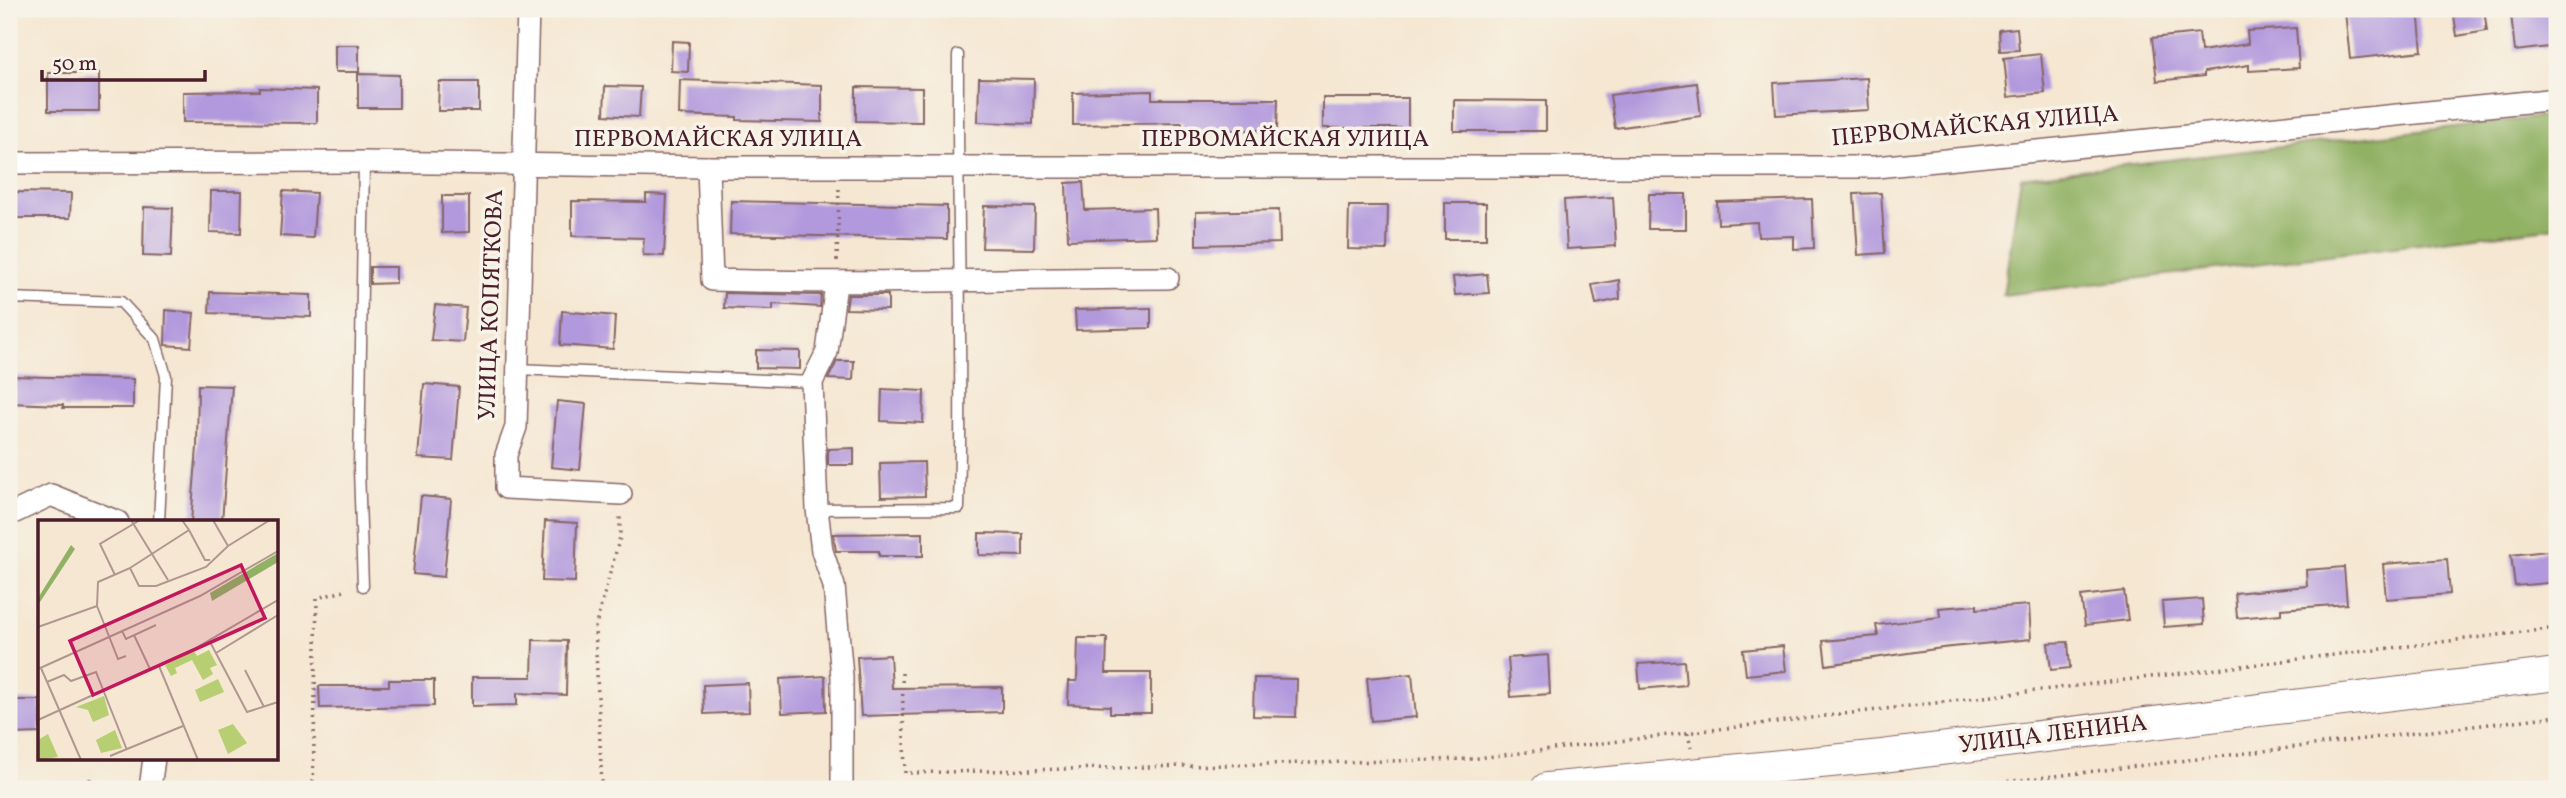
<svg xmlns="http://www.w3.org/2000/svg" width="2566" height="798" viewBox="0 0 2566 798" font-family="Vollkorn,serif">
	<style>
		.forest { fill: #91b164; stroke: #6e6848; stroke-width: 2 }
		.building { fill: #b299dd }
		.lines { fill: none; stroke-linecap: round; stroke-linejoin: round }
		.lane-casing { stroke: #866565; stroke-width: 13 }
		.street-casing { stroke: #866565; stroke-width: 24 }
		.secondary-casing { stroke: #866565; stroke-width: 34 }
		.path { stroke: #866565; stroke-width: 3.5; stroke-dasharray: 2 5; stroke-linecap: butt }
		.lane { stroke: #fff; stroke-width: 10 }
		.street { stroke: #fff; stroke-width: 21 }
		.secondary { stroke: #fff; stroke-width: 32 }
		.labels { text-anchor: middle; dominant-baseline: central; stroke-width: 7; stroke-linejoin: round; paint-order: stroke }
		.street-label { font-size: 24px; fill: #4a1f2b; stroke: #f7f3e8 }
		.inset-road { fill: none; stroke: #b1978f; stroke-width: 2 }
		.view { fill: #c2185b; fill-opacity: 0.15; stroke: #c2185b; stroke-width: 3.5 }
		.inset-edge { fill: none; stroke: #4a1f2b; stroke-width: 3.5 }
	</style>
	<rect width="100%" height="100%" fill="#f7f3e8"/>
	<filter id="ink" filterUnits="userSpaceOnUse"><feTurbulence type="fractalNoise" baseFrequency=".0143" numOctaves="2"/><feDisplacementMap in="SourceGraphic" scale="14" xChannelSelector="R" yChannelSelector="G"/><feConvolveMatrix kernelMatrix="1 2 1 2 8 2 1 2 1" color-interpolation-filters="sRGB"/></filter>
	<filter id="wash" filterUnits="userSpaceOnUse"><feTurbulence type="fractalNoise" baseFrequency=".00686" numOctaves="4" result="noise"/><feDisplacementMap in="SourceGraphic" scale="28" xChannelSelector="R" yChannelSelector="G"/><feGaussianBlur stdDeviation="1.57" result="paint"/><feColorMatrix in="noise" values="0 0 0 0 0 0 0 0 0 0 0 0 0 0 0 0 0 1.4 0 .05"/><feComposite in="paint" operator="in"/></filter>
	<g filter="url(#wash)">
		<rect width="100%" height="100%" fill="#f5e7d2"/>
		<path class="forest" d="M2557,115V227L2003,295L2021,177Z"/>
		<g id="blocks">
			<g class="building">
				<path d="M2374,9H2418L2422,51L2350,59L2345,12Z"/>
				<path d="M2453,9H2484L2487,31L2457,36Z"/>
				<path d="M2557,9V46L2515,51L2511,14Z"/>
				<path d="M2017,28L2019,50L2000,51L1999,30Z"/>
				<path d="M2296,28L2299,68L2249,71V65L2204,72V76L2157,81L2152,38L2199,33L2201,51L2248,44L2247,31Z"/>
				<path d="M672,41L689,42L688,72L671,71Z"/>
				<rect x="335" y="45" width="24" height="27"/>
				<path d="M2041,54L2045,93L2008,97L2004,58Z"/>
				<rect x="48" y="73" width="51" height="38"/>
				<path d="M358,74L399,75V108H358Z"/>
				<path d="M979,78L1034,79L1033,124L978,122Z"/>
				<path d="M1867,78L1869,110L1776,115L1774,83Z"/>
				<path d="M680,80L822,85V122L737,120V117L679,115Z"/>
				<path d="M439,82H479V111H438Z"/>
				<path d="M1697,83L1701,116L1615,128L1610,95Z"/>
				<path d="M605,86L641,87L639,117L604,115Z"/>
				<path d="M856,87L922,88V122L856,121Z"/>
				<path d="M260,88L317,90V123L183,122V92L260,91Z"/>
				<path d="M1152,91V99H1278L1277,130H1182V123L1073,125V93Z"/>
				<rect x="1323" y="98" width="85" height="30"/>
				<path d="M1454,100L1546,101V131H1454Z"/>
				<path d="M1083,182L1085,210L1155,208L1156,237L1068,240L1066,183Z"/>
				<path d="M211,191H242L241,233L210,232Z"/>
				<path d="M283,191L316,193L313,238L280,236Z"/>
				<path d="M12,192L71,193L70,218H11Z"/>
				<path d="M1881,193L1885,253L1858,255L1854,194Z"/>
				<path d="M646,194L667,195L664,256L643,255L644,238L572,236V201L646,202Z"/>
				<path d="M1649,194H1686V229H1648Z"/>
				<path d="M442,196H469V232L442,233Z"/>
				<path d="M1613,197L1616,246L1567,249L1564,200Z"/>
				<path d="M1812,199L1814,248L1794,249V236L1758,237L1757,222L1718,224L1717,202Z"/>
				<path d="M731,201L947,206V239L730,234Z"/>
				<rect x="1445" y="203" width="41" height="36"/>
				<path d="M984,206L1035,207L1034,249L982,248Z"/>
				<path d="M1349,206H1388L1387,250L1348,249Z"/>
				<path d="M144,207L173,208L171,257L143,256Z"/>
				<path d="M1279,210L1280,243L1196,245V212Z"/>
				<path d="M370,267H396V283L370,284Z"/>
				<path d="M1487,274L1489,293L1455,295L1453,277Z"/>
				<path d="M1619,280L1620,299L1596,304L1592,285Z"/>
				<path d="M210,292L311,295V317L209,313Z"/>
				<path d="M725,293L769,294L821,295L820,307L773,304V310L724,308Z"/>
				<path d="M848,295H888V310L846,309Z"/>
				<path d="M435,305L466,308L463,342L431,340Z"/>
				<path d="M1151,308V328L1076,330L1075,310Z"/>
				<path d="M166,310L194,313L191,347L165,345Z"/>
				<path d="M562,311L615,316L613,349L560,345Z"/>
				<path d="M756,350L800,351V369L756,368Z"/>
				<path d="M837,361H854L853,380L828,379Z"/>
				<path d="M9,376L133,379V408H63V405L9,403Z"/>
				<path d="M424,384L459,387L453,460L418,458Z"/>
				<path d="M198,385L232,386L222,522H191L197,447Z"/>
				<path d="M882,389L924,391L923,423L881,421Z"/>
				<path d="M557,401L586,404L580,470L551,467Z"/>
				<path d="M854,448V465H828V449Z"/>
				<path d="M924,462L925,496L881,497L880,463Z"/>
				<path d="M421,496L451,499L444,577L413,574Z"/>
				<path d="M545,521L577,523L575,582L542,581Z"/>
				<path d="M923,533V556H879V551H836L833,534Z"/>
				<path d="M979,533L1023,534V556L979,555Z"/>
				<path d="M2557,550V582L2515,586L2511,555Z"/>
				<path d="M2447,559L2450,594L2386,599L2383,564Z"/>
				<path d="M2344,567L2347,604L2281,609V614L2237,618L2235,593L2307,586L2306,570Z"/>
				<path d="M2124,591L2128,620L2085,625L2081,596Z"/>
				<path d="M2202,599L2204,624L2164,627L2162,602Z"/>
				<path d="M1977,605V609L2029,605L2031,639L1942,648L1826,665L1823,641L1878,636L1876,625L1940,617L1939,608Z"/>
				<path d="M1078,638H1107L1106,673H1151V713H1110V706L1068,704L1069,681H1077Z"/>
				<path d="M533,640L567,641L566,695L517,693V705L472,706V677H532Z"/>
				<path d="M2068,642L2070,668L2051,670L2048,643Z"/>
				<path d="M1783,646L1786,671L1746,675L1743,650Z"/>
				<path d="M890,655L892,688L1002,687V712L861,716L857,657Z"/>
				<path d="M1548,655L1550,694L1511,697L1508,658Z"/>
				<path d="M1684,661L1686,685L1640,689L1638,664Z"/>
				<path d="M1412,674L1416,717L1371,721L1367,678Z"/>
				<path d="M825,676L826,711L782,713L780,679Z"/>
				<path d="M1254,678L1297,679L1296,717L1253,716Z"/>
				<path d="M389,680H434V706L320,708L319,686H389Z"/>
				<path d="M748,683L749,712L704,714L703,685Z"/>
				<path d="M10,700H40V733L11,734Z"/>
			</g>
		</g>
	</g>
	<g filter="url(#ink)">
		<use href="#blocks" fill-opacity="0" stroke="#866565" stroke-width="2"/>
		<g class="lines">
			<g class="lane-casing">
				<g id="lane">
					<path d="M9,298L121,302L155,339L166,376L159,522"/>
					<path d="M517,369L812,382"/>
					<path d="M817,509L959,508C963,357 957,206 958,55"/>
					<path d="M363,586L359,469L364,162"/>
				</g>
			</g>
			<g class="street-casing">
				<g id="street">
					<path d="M528,9L516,427L506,455V488L621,494"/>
					<path d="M9,163L364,162L708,167H1876L2557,99"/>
					<path d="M708,167L712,280C864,285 1016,278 1168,278"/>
					<path d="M836,284L827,352L812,382L817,509L822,551L834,586L842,677V789"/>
					<path d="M9,515L51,495L118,522"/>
					<path d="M1747,768L1749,789"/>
					<path d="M150,789L154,758"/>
				</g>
			</g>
			<g class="secondary-casing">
				<path id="secondary" d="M1547,789L1882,756L2557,674"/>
			</g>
			<g class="path">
				<path d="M837,261L839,188"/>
				<path d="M902,673L905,773L1470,759L2557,628"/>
				<path d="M1688,733L1691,748"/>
				<path d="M90,778V789"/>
				<path d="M313,789L317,598L348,590"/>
				<path d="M602,789L595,628L620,537V515"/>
				<path d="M1945,789L2557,716"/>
			</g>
			<use href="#lane" class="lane"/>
			<use href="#street" class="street"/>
			<use href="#secondary" class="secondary"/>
		</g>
	</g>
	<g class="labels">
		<g class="street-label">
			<text transform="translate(1975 127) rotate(-5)">ПЕРВОМАЙСКАЯ УЛИЦА</text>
			<text x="718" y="140">ПЕРВОМАЙСКАЯ УЛИЦА</text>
			<text x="1285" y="140">ПЕРВОМАЙСКАЯ УЛИЦА</text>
			<text transform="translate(492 305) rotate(-88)">УЛИЦА КОПЯТКОВА</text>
			<text transform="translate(2053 735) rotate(-7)">УЛИЦА ЛЕНИНА</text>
		</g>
	</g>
	<g transform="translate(38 520)">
		<rect width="240" height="240" fill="#f5e7d2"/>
		<path d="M171,130L179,145L172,148L175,154L165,160L154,140L137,148L139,153L133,156L127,145L156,131L159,136ZM180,159L186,172L162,182L157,170ZM66,176L71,195L55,202L50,190L38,187ZM195,204L209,223L190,234L180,210ZM77,210L84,228L63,233L58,220ZM10,214L20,237L0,240V220Z" fill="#b7ce72"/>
		<path d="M33,25L37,29L0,85V78ZM240,33V42L174,81L172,73Z" fill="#91b164"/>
		<path class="inset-road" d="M93,0L130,60M175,0L190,26M151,10L167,40H172M92,48L151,10L144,0M77,55L62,24L102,0M59,86L80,139L88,136M0,107L59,86L60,62L92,48L101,66H118L168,47L190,26L232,0M84,111L88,119L118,105M96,115L112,149M171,120L209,192L240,182M178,133L240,95M121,146L160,240M3,148L43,240M0,149L162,76L240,31M207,150L226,187M9,162L26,155L33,161L58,152L89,230M0,200L156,129L240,80M72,236L145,206"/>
		<path class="view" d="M203,45L227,98L55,175L32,121Z"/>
		<rect width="240" height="240" class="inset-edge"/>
	</g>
	<rect width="2566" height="798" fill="none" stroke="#f7f3e8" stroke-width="35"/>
	<path d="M42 70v10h163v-10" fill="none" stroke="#4a1f2b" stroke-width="3.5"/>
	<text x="52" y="70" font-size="21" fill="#4a1f2b" stroke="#f7f3e8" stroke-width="5" paint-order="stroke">50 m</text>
</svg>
